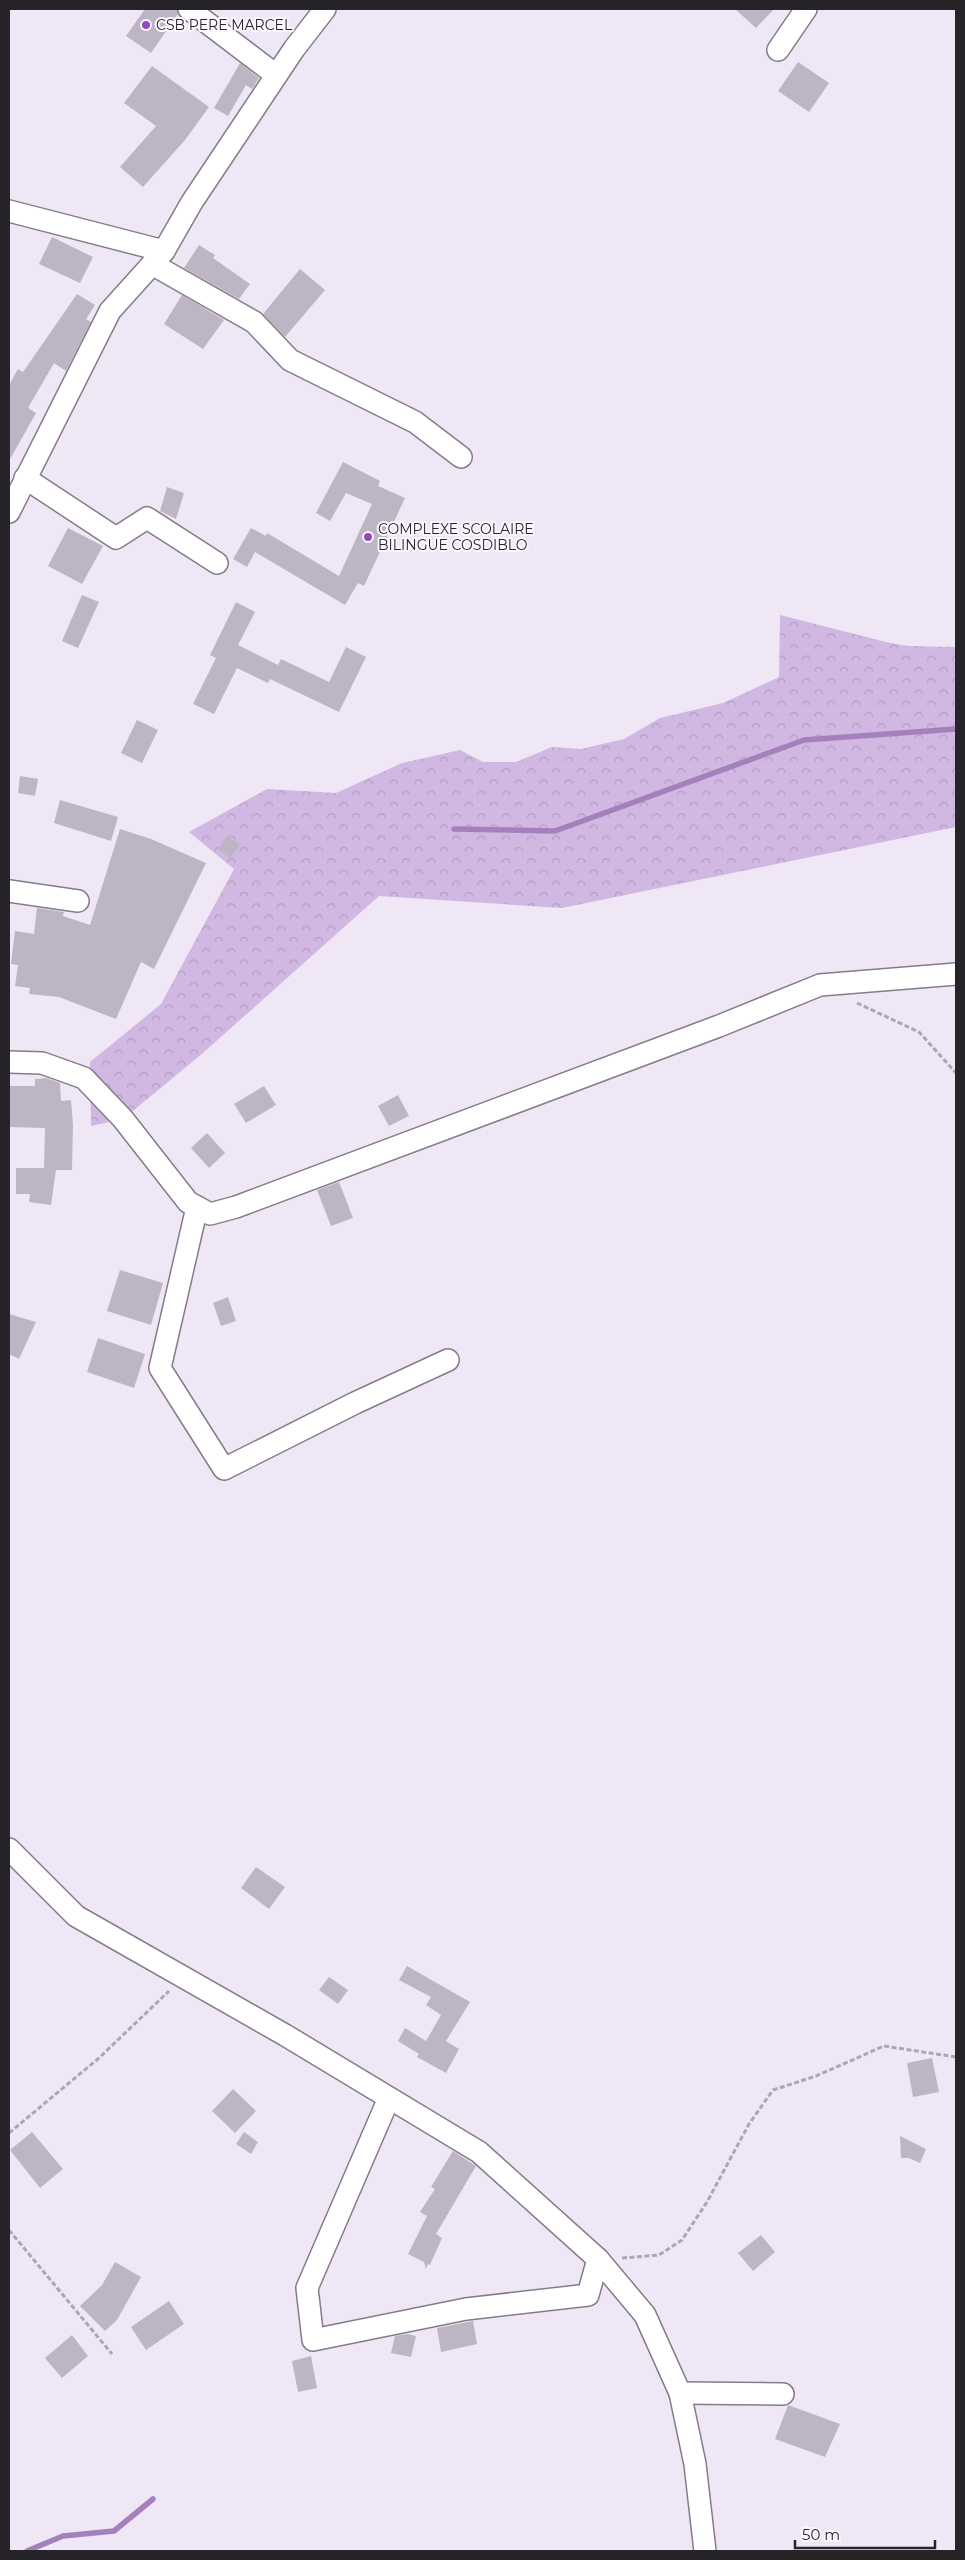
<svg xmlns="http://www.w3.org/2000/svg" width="965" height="2560" viewBox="0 0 965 2560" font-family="Montserrat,sans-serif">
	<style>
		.forest { fill: url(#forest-crowns) }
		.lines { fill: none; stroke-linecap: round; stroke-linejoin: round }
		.stream { stroke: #a480bd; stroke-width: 5.5 }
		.building { fill: #beb5c4 }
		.minor-casing { stroke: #847c8a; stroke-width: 24 }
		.path { stroke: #ada6b2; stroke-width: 3; stroke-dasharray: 5 2.5; stroke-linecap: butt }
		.minor { stroke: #fff; stroke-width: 21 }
		.poi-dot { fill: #924abd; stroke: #fbf6ff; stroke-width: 2 }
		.labels { text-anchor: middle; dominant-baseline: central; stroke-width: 4; stroke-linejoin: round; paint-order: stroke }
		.poi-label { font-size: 14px; fill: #272429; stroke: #fbf6ff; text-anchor: start }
	</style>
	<defs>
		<pattern id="forest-crowns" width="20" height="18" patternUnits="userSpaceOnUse" patternTransform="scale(1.25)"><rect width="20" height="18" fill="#d0b8e2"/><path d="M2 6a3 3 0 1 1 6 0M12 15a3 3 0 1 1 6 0" fill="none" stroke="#b39ec2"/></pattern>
	</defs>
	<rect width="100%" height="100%" fill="#f0e7f6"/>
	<path class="forest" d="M780,615L890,643L909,646L956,647V827L562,908L379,896L203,1053L123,1119L91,1126L90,1062L161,1004L234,869L189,832L267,789L336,793L402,763L460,750L483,762H516L552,747L581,749L624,739L660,718L723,703L779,677Z"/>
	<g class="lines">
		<g class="stream">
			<path d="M454,829L555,831L804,740L956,729"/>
			<path d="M27,2551L63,2536L114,2531L153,2499"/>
		</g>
	</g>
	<g class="building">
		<path d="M145,9H177L178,14L151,53L126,36Z"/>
		<path d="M735,9H774L756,28Z"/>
		<path d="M798,62L829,83L809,112L778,91Z"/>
		<path d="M240,63L259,78L252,89L246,85L228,116L214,108Z"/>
		<path d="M152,66L209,107L185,140L143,187L120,167L156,126L124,103Z"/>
		<path d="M52,237L93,257L80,283L39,264Z"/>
		<path d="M199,245L215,255L213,258L250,284L239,299L184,268Z"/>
		<path d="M300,269L325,290L285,337L263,314Z"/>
		<path d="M77,294L95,305L86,319L91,322L66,371L54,363L28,408L36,413L9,461V385L18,369L23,372Z"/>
		<path d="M182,295L224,320L203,349L164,324Z"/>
		<path d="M343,462L380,481L378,486L405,498L364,586L358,583L345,605L255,552L247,567L233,559L251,528L266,536L267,533L339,576L372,504L346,493L330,521L316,513Z"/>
		<path d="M167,487L184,493L176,519L160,511Z"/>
		<path d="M68,528L103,546L82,584L48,566Z"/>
		<path d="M82,595L99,602L78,648L62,641Z"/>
		<path d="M236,602L255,612L238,645L278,665L281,659L329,682L346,647L366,657L339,712L270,679L268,683L237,668L214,714L193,704L216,658L210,655Z"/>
		<path d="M137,720L158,730L142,763L121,753Z"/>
		<path d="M20,776L38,779L35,796L18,793Z"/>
		<path d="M60,800L118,817L111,841L54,823Z"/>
		<path d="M120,829L151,839L206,863L154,969L141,962L116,1019L59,997L29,994L30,988L15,986L18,965L11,964L15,931L34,934L37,908L64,912L63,916L90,925Z"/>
		<path d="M227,836L240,845L230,858L218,849Z"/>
		<path d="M46,1078L60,1083L61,1101L71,1100L73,1125L72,1170H56L51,1205L29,1202L30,1194H16V1168H44L45,1128L9,1127V1086H35V1079Z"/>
		<path d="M264,1086L276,1105L246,1123L234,1104Z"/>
		<path d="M398,1095L409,1116L389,1126L378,1106Z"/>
		<path d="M207,1133L225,1153L209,1168L191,1148Z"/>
		<path d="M339,1182L353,1218L331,1226L317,1190Z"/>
		<path d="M120,1270L163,1283L151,1325L107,1311Z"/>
		<path d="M228,1297L236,1321L221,1326L213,1303Z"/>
		<path d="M9,1314L36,1322L19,1359L9,1354Z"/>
		<path d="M98,1338L145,1354L134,1388L87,1372Z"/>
		<path d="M256,1867L285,1887L269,1909L241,1888Z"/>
		<path d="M407,1966L470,2002L446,2041L459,2049L446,2073L417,2057L419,2054L398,2041L405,2028L426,2041L441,2015L426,2005L431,1997L399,1980Z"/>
		<path d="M329,1977L348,1990L338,2004L319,1990Z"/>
		<path d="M932,2058L939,2092L913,2097L907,2063Z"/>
		<path d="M233,2089L256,2111L235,2133L212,2111Z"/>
		<path d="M32,2132L63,2169L40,2188L10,2150Z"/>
		<path d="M244,2132L258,2142L251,2154L236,2144Z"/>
		<path d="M900,2136L926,2149L920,2163L909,2158H901Z"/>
		<path d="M453,2151L476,2166L436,2234L442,2238L430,2265L428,2264L426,2269L424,2262L408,2254L427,2216L420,2212L435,2189L431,2187Z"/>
		<path d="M761,2235L775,2252L753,2271L738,2253Z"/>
		<path d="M115,2262L141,2277L117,2320L105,2331L80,2306L102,2285Z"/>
		<path d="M169,2301L184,2324L146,2350L131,2327Z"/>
		<path d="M473,2321L477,2344L441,2352L437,2328Z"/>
		<path d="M407,2334L416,2336L411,2357L391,2353L395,2336Z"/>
		<path d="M72,2335L88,2356L62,2378L45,2358Z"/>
		<path d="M311,2356L317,2388L298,2392L292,2361Z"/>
		<path d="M788,2405L840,2424L825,2457L775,2439Z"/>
	</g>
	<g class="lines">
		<g class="minor-casing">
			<g id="minor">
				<path d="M189,9L276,75"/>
				<path d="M778,50L806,9"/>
				<path d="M9,211L164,251"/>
				<path d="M152,264L254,322L290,360L415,422L461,457"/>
				<path d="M25,478L116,538L147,518L217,563"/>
				<path d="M9,512L110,311L164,251L192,202L294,49L325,9"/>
				<path d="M9,891L78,901"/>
				<path d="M9,1062L42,1063L84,1078L123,1119L188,1202L210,1214L236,1207L719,1026L820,985L956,974"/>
				<path d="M197,1207L160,1368L224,1469L355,1403L448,1360"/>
				<path d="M9,1849L76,1916L285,2035L479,2152L598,2259L645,2315L680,2393L695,2464L705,2551"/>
				<path d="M389,2098L307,2288L313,2340L466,2309L588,2295L598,2259"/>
				<path d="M680,2393L783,2394"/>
			</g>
		</g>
		<g class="path">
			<path d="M857,1003L919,1032L956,1073"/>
			<path d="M9,2133L99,2058L169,1991"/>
			<path d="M9,2230L112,2354"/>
			<path d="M622,2258L659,2255L682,2240L707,2202L749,2124L773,2090L816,2076L884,2046L956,2057"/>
		</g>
		<use href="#minor" class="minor"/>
	</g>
	<g class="poi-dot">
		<circle cx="146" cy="25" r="5"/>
		<circle cx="368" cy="537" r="5"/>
	</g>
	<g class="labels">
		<g class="poi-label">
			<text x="156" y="25">CSB PERE MARCEL</text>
			<text x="378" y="529">COMPLEXE SCOLAIRE<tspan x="378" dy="16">BILINGUE COSDIBLO</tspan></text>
		</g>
	</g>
	<rect width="965" height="2560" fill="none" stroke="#272429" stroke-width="20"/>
	<path d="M795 2540v8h140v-8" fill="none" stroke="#272429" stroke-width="2.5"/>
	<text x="802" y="2540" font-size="15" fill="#272429" stroke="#fbf6ff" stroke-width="4" paint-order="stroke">50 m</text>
</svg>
